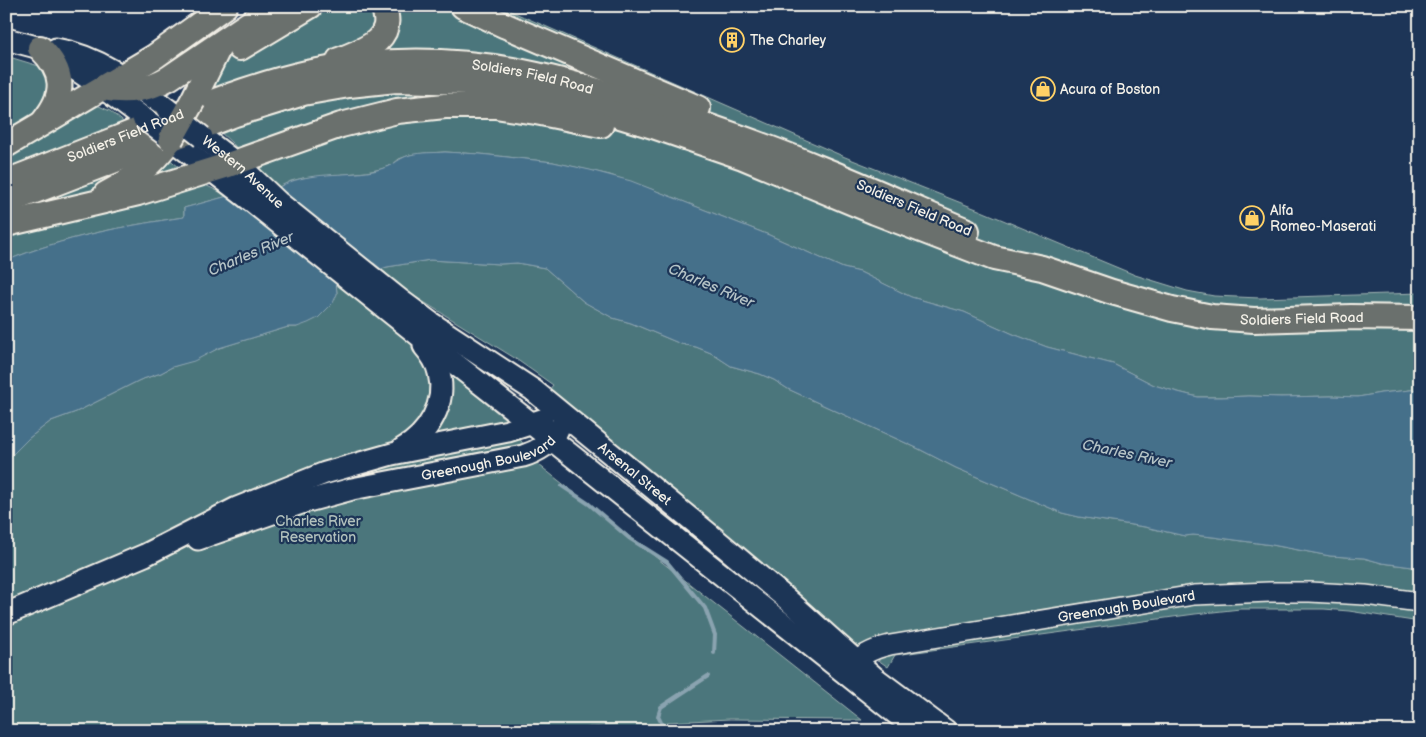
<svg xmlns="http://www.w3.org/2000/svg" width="1426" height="737" viewBox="0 0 1426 737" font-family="'Balsamiq Sans',sans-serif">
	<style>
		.green { fill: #4c767b; stroke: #a0b4b2 }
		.water { fill: #446f8a; stroke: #8aa3b0 }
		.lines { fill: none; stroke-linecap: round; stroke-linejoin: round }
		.stream { stroke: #8aa3b0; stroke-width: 4 }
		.tertiary-casing { stroke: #f4f1e8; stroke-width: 22 }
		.secondary-casing { stroke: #f4f1e8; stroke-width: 25 }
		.primary-casing { stroke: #f4f1e8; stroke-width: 28 }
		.tertiary { stroke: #1d3557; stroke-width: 19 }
		.secondary { stroke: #1d3557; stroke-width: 21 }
		.primary { stroke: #6b706d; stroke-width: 24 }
		.secondary-bridge-casing { stroke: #f4f1e8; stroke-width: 25; stroke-linecap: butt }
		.primary-bridge-casing { stroke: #f4f1e8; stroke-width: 28; stroke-linecap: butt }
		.secondary-bridge { stroke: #1d3557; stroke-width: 21 }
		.primary-bridge { stroke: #6b706d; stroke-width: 24 }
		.labels { text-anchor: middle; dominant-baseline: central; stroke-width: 4.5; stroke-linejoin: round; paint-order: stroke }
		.poi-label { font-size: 14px; fill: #f4f1e8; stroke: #1d3557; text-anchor: start }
		.street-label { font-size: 14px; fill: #f4f1e8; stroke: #1d3557 }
		.park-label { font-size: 14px; fill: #b1c0bc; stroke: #1d3557 }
		.water-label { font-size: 15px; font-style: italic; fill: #b6c4c7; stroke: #1d3557 }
	</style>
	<rect width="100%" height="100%" fill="#1d3557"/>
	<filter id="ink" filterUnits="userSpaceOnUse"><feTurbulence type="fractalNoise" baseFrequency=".02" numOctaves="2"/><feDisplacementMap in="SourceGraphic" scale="10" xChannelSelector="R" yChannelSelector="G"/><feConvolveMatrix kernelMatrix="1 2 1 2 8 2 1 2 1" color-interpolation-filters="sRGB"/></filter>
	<g filter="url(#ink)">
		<g class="green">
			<path d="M290,6H499L845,157L979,210L1135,275L1187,291L1214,296L1260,298L1420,293V389L1381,393L1358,397L1331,396L1281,397L1249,396L1222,397H1198L1174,391L1154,385L1113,364L1047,347L1013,334L964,312L911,297L860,272L843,268L769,235L651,189L610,175L553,162L480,154L445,152L425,153L410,155L399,159L392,165L381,169L366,172L303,178L291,181L279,187L218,130L203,103L219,73L235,50Z"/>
			<path d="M6,56L39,66L67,88L99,106L110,111L184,171L201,183L228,196L184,208V217C124,226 63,237 6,261Z"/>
			<path d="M430,260L500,264L517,263L545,268L584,302L613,318L631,323L681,344L696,347L711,353L731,366L760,374L774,380L788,389L919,449L956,468L1062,513L1079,517L1145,527L1185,536L1193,535L1213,537L1272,545L1330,556L1364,558L1382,563L1420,568V622L1349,611L1324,609H1240L1195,614L895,655L888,667L841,634L632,455L549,390L553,385L513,357L414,296L404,289L381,269L387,267Z"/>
			<path d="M336,282L504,418L539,465L862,720L730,719L668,722L671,731H622L613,727L605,726L590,727L578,731H6V461L29,438L51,421L76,412L140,380L161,373L172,367L194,360L219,348L288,327H297L337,294Z"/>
		</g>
		<path class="water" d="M445,152L480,154L553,162L590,170L631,181L769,235L843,268L860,272L911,297L964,312L1013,334L1047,347L1113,364L1154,385L1174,391L1198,397H1222L1249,396L1281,397L1331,396L1358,397L1381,393L1420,389V568L1382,563L1364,558L1330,556L1272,545L1213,537L1193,535L1185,536L1145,527L1079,517L1062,513L956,468L919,449L788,389L774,380L760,374L731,366L711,353L696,347L681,344L631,323L613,318L584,302L545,268L517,263L500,264L430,260L387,267L381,269L374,263L325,273L336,282L337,294L333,303L318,318L308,323L297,327H288L219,348L194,361L172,367L161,373L140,380L76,412L51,421L29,438L6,461V261C63,237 124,226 184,217V208L228,196L232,199L281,190L279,187C306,172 337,176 367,172C376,171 385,168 393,164C399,160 403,157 410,155C421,152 434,153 445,152Z"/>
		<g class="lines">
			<g class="stream">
				<path d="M562,486L589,504L629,538L667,562L705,608L715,635L714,653"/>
				<path d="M665,731L658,716L661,707L708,676"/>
			</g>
			<g class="tertiary-casing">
				<g id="tertiary">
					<path id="s1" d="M846,670C859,656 872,649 890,645L1194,595L1270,592H1310L1365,595L1420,602"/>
				</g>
			</g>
			<g class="secondary-casing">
				<g id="secondary">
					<path d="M6,39L40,48L66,63L103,88L143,118"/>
					<path d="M56,49C99,56 133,83 167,109"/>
					<path id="s2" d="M202,137L241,167L278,202L400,300L431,323L533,390L714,538L788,600L875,678L946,731"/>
					<path d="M171,139L254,203L426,341L532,424L918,731"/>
					<path d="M402,449C428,435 447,403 439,373C437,363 431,354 424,346"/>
					<path id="s3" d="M198,539L304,502L352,489L523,456C536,452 553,443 558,429"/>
					<path d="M6,614L145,555L237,508L325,473L392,454L508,431L542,420"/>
				</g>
			</g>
			<g class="primary-casing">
				<g id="primary">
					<path d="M463,6L506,26L698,108"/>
					<path d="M40,48C65,72 66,94 44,121"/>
					<path d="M240,48L310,6"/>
					<path d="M339,60C364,50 397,40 383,6"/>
					<path d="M103,88C127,93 147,90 169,78L275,6"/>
					<path d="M193,100L220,45"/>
					<path d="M6,145L154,57L225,6"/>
					<path id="s4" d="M6,182C58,162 110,141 162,121C210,103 257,84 307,73C378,58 452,58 523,72C563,80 602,92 641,104C700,123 759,143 817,167C868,187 917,210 967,231"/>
					<path d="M106,194C132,181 153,163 170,140"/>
					<path id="s5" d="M6,202L235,114L303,93L349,85L396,80L467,82L492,84L537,93L584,105L653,126L743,157L875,212L994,258L1042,268L1112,292L1172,309L1212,317L1254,320L1351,317L1420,318"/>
					<path d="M6,224L138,193L228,165L341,125L397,111L445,106H495L536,112L601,125"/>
				</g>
			</g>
			<use href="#tertiary" class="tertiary"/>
			<use href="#secondary" class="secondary"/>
			<use href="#primary" class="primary"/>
			<g class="secondary-bridge-casing">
				<g id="secondary-bridge">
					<path d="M167,109L202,137"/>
					<path d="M143,118L171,139"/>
				</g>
			</g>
			<g class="primary-bridge-casing">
				<path id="primary-bridge" d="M171,139L193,100"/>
			</g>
			<use href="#secondary-bridge" class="secondary-bridge"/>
			<use href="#primary-bridge" class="primary-bridge"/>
		</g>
	</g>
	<defs>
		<g id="building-ring" transform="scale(1.25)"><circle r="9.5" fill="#1d3557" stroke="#ffd166" stroke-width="1.5"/><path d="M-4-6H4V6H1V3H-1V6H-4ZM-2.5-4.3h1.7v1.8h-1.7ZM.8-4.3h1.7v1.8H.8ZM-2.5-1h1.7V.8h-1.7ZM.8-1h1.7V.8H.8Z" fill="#ffd166"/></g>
		<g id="shop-ring" transform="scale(1.25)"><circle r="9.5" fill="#1d3557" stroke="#ffd166" stroke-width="1.5"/><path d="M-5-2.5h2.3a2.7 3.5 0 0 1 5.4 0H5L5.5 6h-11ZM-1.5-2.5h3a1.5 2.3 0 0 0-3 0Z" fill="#ffd166"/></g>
	</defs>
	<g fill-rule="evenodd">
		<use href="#building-ring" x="732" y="40"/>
		<use href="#shop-ring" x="1043" y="89"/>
		<use href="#shop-ring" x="1252" y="218"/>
	</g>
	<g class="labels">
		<g class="poi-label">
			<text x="750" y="40">The Charley</text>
			<text x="1060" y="89">Acura of Boston</text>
			<text x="1270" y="210">Alfa<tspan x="1270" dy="16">Romeo-Maserati</tspan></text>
		</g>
		<g class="street-label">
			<text stroke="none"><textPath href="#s4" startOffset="548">Soldiers Field Road</textPath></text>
			<text stroke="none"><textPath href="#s4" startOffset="128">Soldiers Field Road</textPath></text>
			<text stroke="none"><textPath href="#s2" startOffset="54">Western Avenue</textPath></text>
			<text transform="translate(914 208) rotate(23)">Soldiers Field Road</text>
			<text stroke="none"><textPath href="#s5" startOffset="1355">Soldiers Field Road</textPath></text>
			<text stroke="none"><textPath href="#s3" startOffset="302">Greenough Boulevard</textPath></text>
			<text stroke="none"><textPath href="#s2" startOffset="549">Arsenal Street</textPath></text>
			<text stroke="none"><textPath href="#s1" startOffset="291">Greenough Boulevard</textPath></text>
		</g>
		<g class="park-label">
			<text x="318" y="521">Charles River<tspan x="318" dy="16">Reservation</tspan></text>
		</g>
		<g class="water-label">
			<text transform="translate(251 254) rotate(-23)">Charles River</text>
			<text transform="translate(711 286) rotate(23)">Charles River</text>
			<text transform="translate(1127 454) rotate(12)">Charles River</text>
		</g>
	</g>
	<rect width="1426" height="737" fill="none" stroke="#1d3557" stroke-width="25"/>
	<rect x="12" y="12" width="1401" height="712" fill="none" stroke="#f4f1e8" stroke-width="2" filter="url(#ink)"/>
</svg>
